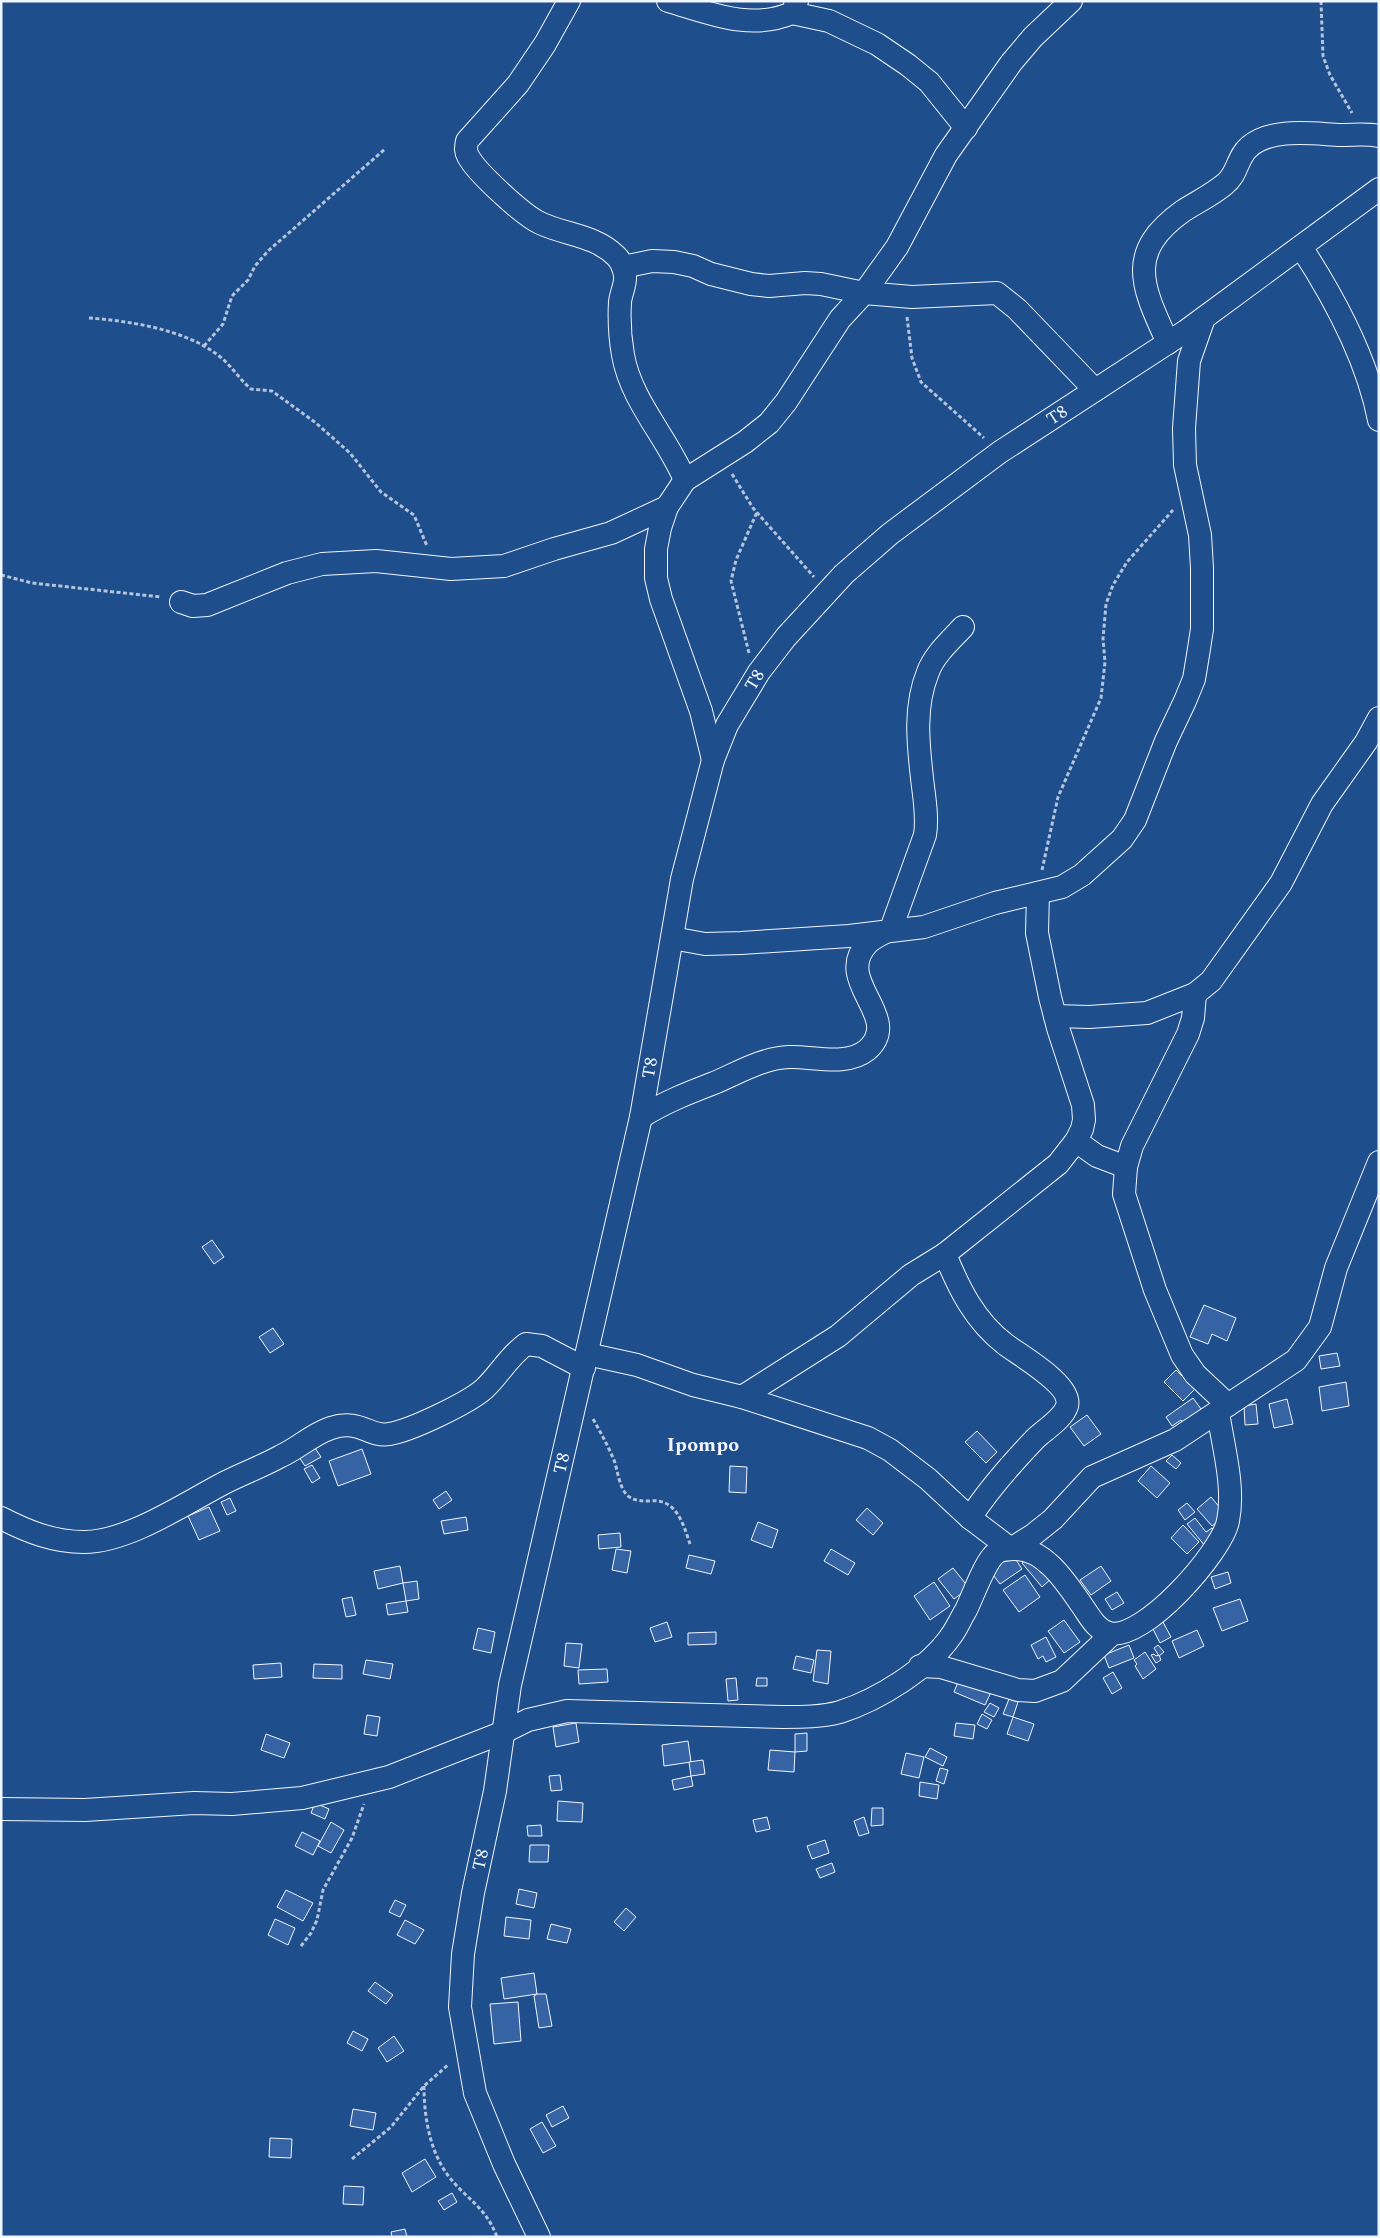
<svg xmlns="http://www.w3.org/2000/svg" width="1380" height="2238" viewBox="0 0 1380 2238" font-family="Spectral,serif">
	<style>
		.building { fill: #3563a3; stroke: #f2f6ff }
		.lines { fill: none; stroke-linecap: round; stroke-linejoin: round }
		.minor-casing { stroke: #f2f6ff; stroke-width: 24 }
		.path { stroke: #b3c4dc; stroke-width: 3; stroke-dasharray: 4 2.5; stroke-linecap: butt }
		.minor { stroke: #1f4e8c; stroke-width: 22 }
		.labels { text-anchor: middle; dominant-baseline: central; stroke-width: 4; stroke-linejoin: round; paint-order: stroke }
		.street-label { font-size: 18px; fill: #f2f6ff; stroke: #1f4e8c }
		.quarter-label { font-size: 20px; font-weight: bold; fill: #f2f6ff; stroke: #1f4e8c }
	</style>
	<rect width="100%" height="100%" fill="#1f4e8c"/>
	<g class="building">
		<path d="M212,1240L224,1257L214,1264L202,1247Z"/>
		<path d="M1204,1305L1236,1318L1227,1341L1212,1334L1208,1344L1190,1337Z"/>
		<path d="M273,1328L284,1344L270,1353L259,1337Z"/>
		<path d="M1337,1353L1340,1366L1321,1369L1319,1356Z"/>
		<path d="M1176,1370L1195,1389L1183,1401L1164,1382Z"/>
		<path d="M1346,1382L1349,1406L1322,1411L1319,1387Z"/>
		<path d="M1193,1398L1204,1413L1185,1426L1181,1420L1172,1426L1166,1417Z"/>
		<path d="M1287,1399L1293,1424L1274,1428L1269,1404Z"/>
		<path d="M1256,1404L1258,1424L1245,1425L1244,1406Z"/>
		<path d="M1087,1415L1101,1434L1084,1446L1070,1427Z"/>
		<path d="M977,1431L997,1452L986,1463L965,1442Z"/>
		<path d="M315,1448L321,1457L305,1466L299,1457Z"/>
		<path d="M362,1449L371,1474L338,1486L329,1461Z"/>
		<path d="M1172,1455L1181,1463L1176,1469L1166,1461Z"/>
		<path d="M312,1465L320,1478L312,1483L304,1469Z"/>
		<path d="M730,1466L747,1467L746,1493L729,1492Z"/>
		<path d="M1151,1466L1170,1483L1157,1498L1138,1481Z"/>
		<path d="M446,1491L452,1500L439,1509L433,1500Z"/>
		<path d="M1211,1497L1226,1515L1212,1526L1197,1509Z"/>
		<path d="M230,1498L236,1511L227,1515L221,1502Z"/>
		<path d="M1187,1503L1195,1512L1185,1520L1178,1510Z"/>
		<path d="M209,1507L220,1531L199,1540L188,1516Z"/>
		<path d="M867,1508L883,1523L873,1535L856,1520Z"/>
		<path d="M466,1517L468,1530L444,1534L441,1521Z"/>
		<path d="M1195,1518L1206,1532L1212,1528L1218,1536L1205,1546L1187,1524Z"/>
		<path d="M758,1522L778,1530L772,1548L751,1540Z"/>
		<path d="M1183,1525L1199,1542L1187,1554L1171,1538Z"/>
		<path d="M620,1533L621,1547L599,1549L598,1535Z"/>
		<path d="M616,1549L631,1551L627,1573L612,1570Z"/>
		<path d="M831,1549L855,1563L848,1575L824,1561Z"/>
		<path d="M1011,1552L1022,1569L1000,1584L988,1568Z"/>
		<path d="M1032,1554L1052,1578L1042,1587L1022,1563Z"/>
		<path d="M689,1555L715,1561L711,1574L686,1568Z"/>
		<path d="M400,1566L403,1583L378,1589L374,1571Z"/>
		<path d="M1101,1566L1111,1581L1091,1595L1080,1580Z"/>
		<path d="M953,1568L969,1588L954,1599L938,1579Z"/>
		<path d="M1228,1572L1231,1583L1215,1589L1211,1577Z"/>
		<path d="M1025,1575L1040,1597L1019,1612L1003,1590Z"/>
		<path d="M417,1581L419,1599L406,1601L403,1583Z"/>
		<path d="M934,1582L950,1606L930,1620L914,1596Z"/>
		<path d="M1117,1592L1124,1603L1112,1610L1105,1599Z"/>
		<path d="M352,1597L356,1615L346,1617L342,1599Z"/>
		<path d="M1240,1599L1248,1621L1222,1631L1213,1608Z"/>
		<path d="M406,1601L408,1612L388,1615L386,1604Z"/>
		<path d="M1064,1620L1080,1642L1064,1653L1048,1631Z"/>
		<path d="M667,1622L672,1637L655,1642L650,1628Z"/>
		<path d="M1163,1622L1171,1637L1160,1643L1152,1627Z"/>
		<path d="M478,1628L495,1632L491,1653L473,1649Z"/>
		<path d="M1197,1630L1204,1646L1179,1658L1172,1641Z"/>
		<path d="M716,1632V1644L688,1645V1633Z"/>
		<path d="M1046,1637L1056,1657L1046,1662L1043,1656L1038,1659L1031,1645Z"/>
		<path d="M566,1643L582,1644L579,1668L564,1666Z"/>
		<path d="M1129,1645L1134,1658L1109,1668L1104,1655Z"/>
		<path d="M1158,1645L1164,1652L1159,1656L1154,1648Z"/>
		<path d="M817,1650L831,1651L828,1684L813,1681Z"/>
		<path d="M1145,1652L1156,1669L1143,1679L1135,1666L1137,1664L1134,1660Z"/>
		<path d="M1154,1654L1156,1656L1159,1655L1161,1660L1156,1663L1151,1655Z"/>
		<path d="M796,1656L814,1660L811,1673L793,1669Z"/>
		<path d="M366,1660L393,1664L390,1679L363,1674Z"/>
		<path d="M281,1663L282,1677L254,1679L253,1665Z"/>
		<path d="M314,1664L342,1665V1679L313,1678Z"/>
		<path d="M607,1669L608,1682L579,1684L578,1670Z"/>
		<path d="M1113,1672L1122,1688L1112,1694L1103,1678Z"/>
		<path d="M960,1677L992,1690L985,1705L954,1692Z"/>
		<path d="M736,1678L738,1700L728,1701L726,1679Z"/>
		<path d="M757,1678H767V1686H756Z"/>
		<path d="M1009,1699L1018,1702L1013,1717L1003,1714Z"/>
		<path d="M990,1703L999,1708L994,1717L984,1712Z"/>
		<path d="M982,1714L992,1720L987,1729L977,1724Z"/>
		<path d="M367,1715L380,1717L377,1736L364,1734Z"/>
		<path d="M1013,1717L1034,1724L1028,1741L1007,1734Z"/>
		<path d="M576,1723L579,1742L556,1747L553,1727Z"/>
		<path d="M956,1723L975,1725L973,1739L954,1736Z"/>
		<path d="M807,1733V1751L795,1752V1734Z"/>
		<path d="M266,1734L290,1743L284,1758L261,1750Z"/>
		<path d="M688,1741L691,1762L664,1766L662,1745Z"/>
		<path d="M930,1748L947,1757L943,1766L925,1757Z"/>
		<path d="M770,1750L795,1752L794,1772L768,1770Z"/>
		<path d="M906,1753L924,1757L919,1778L901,1774Z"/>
		<path d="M703,1760L705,1774L691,1776L689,1762Z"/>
		<path d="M940,1768L948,1770L944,1784L936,1781Z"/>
		<path d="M560,1775L562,1790L551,1791L549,1776Z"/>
		<path d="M691,1776L693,1786L674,1790L672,1780Z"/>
		<path d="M920,1782L939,1785L937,1799L919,1796Z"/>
		<path d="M558,1801L583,1803L582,1822L557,1821Z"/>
		<path d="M315,1803L329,1809L325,1819L311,1813Z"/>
		<path d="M872,1808H883V1825L871,1826Z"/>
		<path d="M767,1817L770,1829L756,1832L753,1820Z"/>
		<path d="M864,1817L869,1833L859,1836L854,1821Z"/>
		<path d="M331,1822L344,1830L331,1853L318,1846Z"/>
		<path d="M541,1825L542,1836H528L527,1826Z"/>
		<path d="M302,1832L320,1841L313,1855L295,1846Z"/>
		<path d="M825,1840L829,1853L812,1859L807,1846Z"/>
		<path d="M530,1845H549L548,1862H529Z"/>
		<path d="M832,1863L835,1872L820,1878L816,1869Z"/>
		<path d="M519,1889L537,1893L534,1908L516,1904Z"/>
		<path d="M286,1890L313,1903L303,1921L277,1907Z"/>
		<path d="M395,1900L406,1905L400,1917L389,1912Z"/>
		<path d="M626,1908L636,1917L624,1931L614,1922Z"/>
		<path d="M506,1917L531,1920L529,1939L504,1936Z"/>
		<path d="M275,1919L295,1928L288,1945L268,1935Z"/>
		<path d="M405,1920L424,1930L415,1944L397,1935Z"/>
		<path d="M551,1924L571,1929L567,1943L547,1939Z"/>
		<path d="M534,1973L537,1994L504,1999L501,1978Z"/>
		<path d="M375,1982L393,1995L386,2004L368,1991Z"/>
		<path d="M537,1994H546L552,2026L539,2028L534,1996Z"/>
		<path d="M518,2002L521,2041L494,2044L490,2004Z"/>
		<path d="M353,2031L368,2039L362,2051L347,2043Z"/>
		<path d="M394,2036L404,2051L387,2062L378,2048Z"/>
		<path d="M563,2106L569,2118L552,2127L546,2115Z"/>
		<path d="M353,2109L376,2113L373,2130L350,2126Z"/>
		<path d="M542,2122L556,2146L543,2153L530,2129Z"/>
		<path d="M270,2138L292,2139L291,2158L269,2157Z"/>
		<path d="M425,2159L436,2177L412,2192L402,2173Z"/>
		<path d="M344,2186L364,2187L363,2205L343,2204Z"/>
		<path d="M452,2193L457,2202L444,2210L438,2201Z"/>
		<path d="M405,2229L407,2237H392L391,2232Z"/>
	</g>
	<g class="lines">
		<g class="minor-casing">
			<g id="minor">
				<path d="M569,1L545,44L518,84L467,141C466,147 465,151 468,156C476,172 523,215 540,223C565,235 595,235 616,256C621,261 624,268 625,276C626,284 621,293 620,302C619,319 620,338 623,355C631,401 667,437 685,480"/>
				<path d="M668,1C710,13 750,31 792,13L797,1"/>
				<path d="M792,13L829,21L877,44L908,65L929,82L966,128"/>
				<path d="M1301,247C1335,299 1367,358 1379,420"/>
				<path d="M623,267L652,261L674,262L693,266L711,274L751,284L769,286L805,283L821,284L864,293L912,297L997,293L1017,309L1095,390"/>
				<path d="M1168,343C1143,288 1124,253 1183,211C1197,202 1212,195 1225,184C1238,174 1237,157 1249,147C1271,127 1314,134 1341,135C1354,135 1366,133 1379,136"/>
				<path d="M181,602L193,606L207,605L287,573L322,564L376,561L451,569L504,566L554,549L611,533L667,507"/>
				<path d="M713,760L701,711L661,599L656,578V549L660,528L667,507L685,480L745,442L769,423L786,402L840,319L864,293L897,247L946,155L1011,63L1033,37L1071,1"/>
				<path d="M672,938L705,944L741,943L849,936L924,927L995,903L1062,887L1082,875L1122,839L1135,820L1166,741L1185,701L1194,679L1198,655L1202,629V568L1200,535L1185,465L1184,428L1189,361L1204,318"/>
				<path d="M1195,994L1193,1018L1188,1034L1132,1146L1126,1167L1124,1194L1155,1290L1182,1355L1195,1374L1228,1405"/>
				<path d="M1055,1016L1089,1017L1147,1013L1195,994L1211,981L1281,883L1322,804L1366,742L1379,718"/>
				<path d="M641,1117C665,1102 688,1093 714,1083C738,1073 762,1058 789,1057C813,1056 846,1067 867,1050C905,1017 831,981 868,943C874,937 884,933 891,929L925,835C928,816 924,797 922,778C918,743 914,706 928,672C934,655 951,640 963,627"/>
				<path d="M1076,1141L1097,1156L1126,1167"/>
				<path d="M945,1254C959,1289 975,1321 1005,1344C1019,1355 1073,1385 1067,1406C1063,1419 1044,1430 1035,1439C1012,1463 989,1489 970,1518"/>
				<path d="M587,1354L637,1365L693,1385L742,1397L868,1438L890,1450L928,1479L970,1518L1011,1549"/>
				<path d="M742,1397L838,1336L911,1275L945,1254L1058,1164L1076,1141L1082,1129L1084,1120L1083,1105L1058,1028L1050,997L1037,933L1038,893"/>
				<path d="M1,1518C28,1532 54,1542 84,1542C129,1542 187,1502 226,1482C244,1473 263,1466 281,1456C298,1448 313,1434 331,1428C360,1418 370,1438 389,1434C410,1431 468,1403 484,1389C499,1375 509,1356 526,1344L542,1346L584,1368"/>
				<path d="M1011,1549L1033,1535L1053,1519L1092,1477L1175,1440L1296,1360L1320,1327L1336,1268L1379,1162"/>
				<path d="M920,1666L941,1667L1018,1690L1035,1691L1062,1681L1112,1634"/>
				<path d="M1,1809L85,1810L194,1803L232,1804L302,1798L389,1777L504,1732L528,1720L567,1711L783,1717C802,1717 822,1717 840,1712C878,1700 928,1669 951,1636C957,1628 961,1618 966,1610C973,1596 985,1561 996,1553C1000,1550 1009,1549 1014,1549C1043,1547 1066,1582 1081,1604C1089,1615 1095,1629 1109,1633C1143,1642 1222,1552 1228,1521C1235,1487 1223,1446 1218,1412"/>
				<path id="s1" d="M539,2237L504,2164L475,2093L460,2007L463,1954L473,1893L495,1791L510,1685L641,1117L682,879L713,760L727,725L759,672L786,637L844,574L890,534L1000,452L1186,331L1379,189"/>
			</g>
		</g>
		<g class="path">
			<path d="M1321,1L1323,56L1330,75L1352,113"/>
			<path d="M907,317L912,358L921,382L984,438"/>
			<path d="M89,318C129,321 182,329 215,353C230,363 238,378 251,389L272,391L316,423L350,453L381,492L414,515L427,546"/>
			<path d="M204,346L223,324L232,296L248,280L255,266L268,251L385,149"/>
			<path d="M732,474L753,508L814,577"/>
			<path d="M1,575L32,583L161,597"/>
			<path d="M749,653L731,581L736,560L757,512"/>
			<path d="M1042,870L1058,797L1101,698L1105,662L1103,639L1106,604L1113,585L1127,562L1173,510"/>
			<path d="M593,1419C601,1433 608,1446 614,1460C618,1471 619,1488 628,1496C635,1501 642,1501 650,1501C676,1498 683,1523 690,1544"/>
			<path d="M301,1946L311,1933L317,1920L323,1890L352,1838L364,1804"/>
			<path d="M424,2086C424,2115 429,2149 447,2174C465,2199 485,2205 497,2237"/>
			<path d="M352,2159L391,2127L424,2086L449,2064"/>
		</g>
		<use href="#minor" class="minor"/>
	</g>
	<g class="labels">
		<g class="street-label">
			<text stroke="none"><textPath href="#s1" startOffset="2014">T8</textPath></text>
			<text stroke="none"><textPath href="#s1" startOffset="1609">T8</textPath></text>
			<text stroke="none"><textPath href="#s1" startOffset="1204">T8</textPath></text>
			<text stroke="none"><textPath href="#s1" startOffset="799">T8</textPath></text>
			<text stroke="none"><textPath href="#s1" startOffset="394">T8</textPath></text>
		</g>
		<g class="quarter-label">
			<text x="703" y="1445">Ipompo</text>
		</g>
	</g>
	<rect width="1380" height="2238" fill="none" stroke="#f2f6ff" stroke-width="5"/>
</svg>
